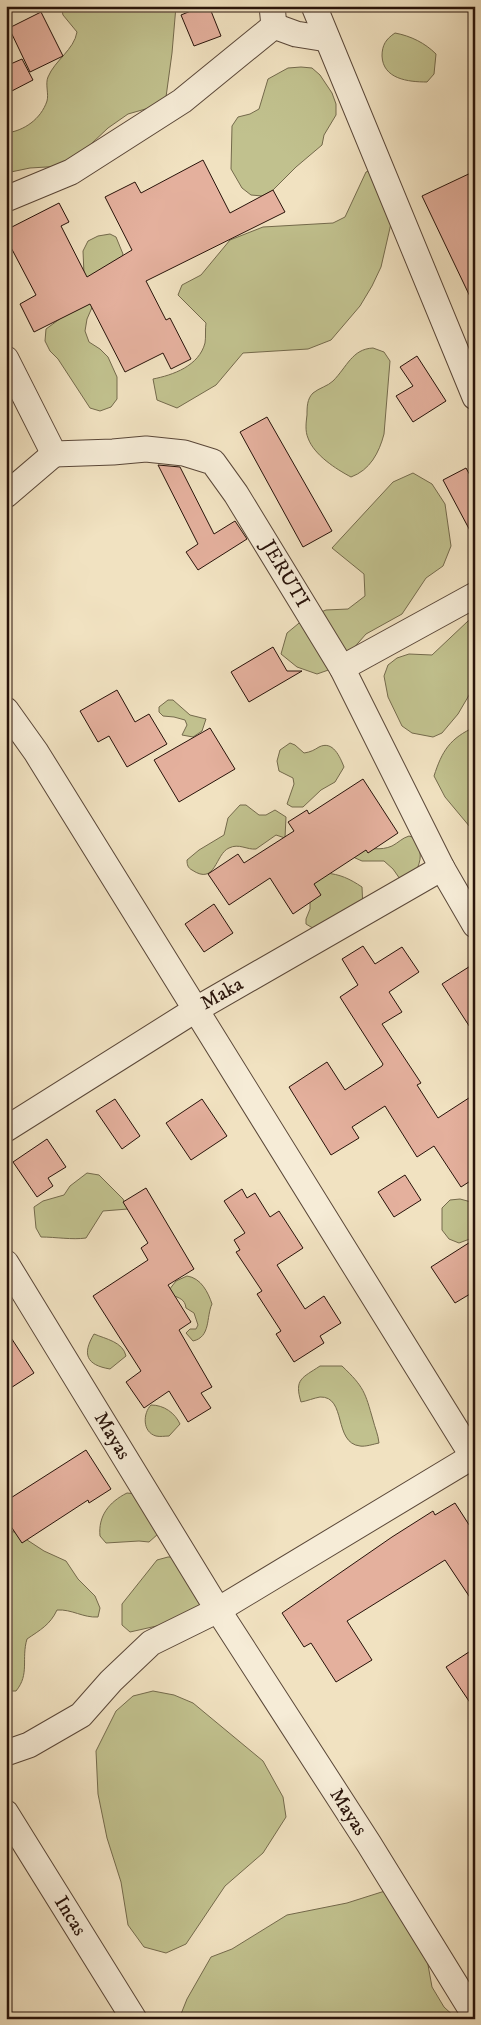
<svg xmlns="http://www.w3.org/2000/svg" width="481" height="2025" viewBox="0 0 481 2025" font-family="'IM FELL DW Pica',serif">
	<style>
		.green { fill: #c1c18e; stroke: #746a4c }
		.building { fill: #e4b09d; stroke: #28130a }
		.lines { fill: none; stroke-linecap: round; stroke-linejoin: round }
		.minor-casing { stroke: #5a4738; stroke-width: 27 }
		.minor { stroke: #f6ecd7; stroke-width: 25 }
		.labels { text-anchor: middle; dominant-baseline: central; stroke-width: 4; stroke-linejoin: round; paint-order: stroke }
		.street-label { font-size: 20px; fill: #28130a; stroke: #f6ecd7 }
	</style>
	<rect width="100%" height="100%" fill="#f1e2c1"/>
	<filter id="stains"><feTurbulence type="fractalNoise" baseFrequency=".004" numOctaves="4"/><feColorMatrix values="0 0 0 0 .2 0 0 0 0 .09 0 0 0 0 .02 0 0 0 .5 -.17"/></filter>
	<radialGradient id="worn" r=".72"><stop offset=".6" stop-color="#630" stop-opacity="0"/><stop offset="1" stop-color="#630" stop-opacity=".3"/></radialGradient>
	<g class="green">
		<path d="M61,6H176L172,53L166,97L149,108L128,114L108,128L73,161L63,166L30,168L6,173V133C24,131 41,119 47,101C49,94 45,84 48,77C55,60 74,50 77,32L63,15Z"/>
		<path d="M395,33C411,36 425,43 436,54L434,74L427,82C408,82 383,79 382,56C382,45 386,39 395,33Z"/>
		<path d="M301,67L312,68L320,75L332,93L336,104V115L324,135L322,145L296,167L272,191L262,196L251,195L242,188L231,169L232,126L238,117L250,114L259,109L268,79L288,68Z"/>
		<path d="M377,168L398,193L381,267L372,286L360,306L331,340L308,349L243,353L216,385L177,408L157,400L153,379C173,375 199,366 205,343C206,337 205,329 206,323L178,295L182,285L201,275L230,240L263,227L333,223L345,217L366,172Z"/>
		<path d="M110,234L116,237L123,254L120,264L100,289L87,319L85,331L89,342L100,349L108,357L117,377V399L111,407L100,411L90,408L58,359L50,351L45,341L46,329L65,315L84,274L83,251L88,241L98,236Z"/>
		<path d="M373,348L384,352L390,361L384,434C379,453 370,470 351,477C336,469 314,455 308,438C305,431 306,423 307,415C307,407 307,399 313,393C319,388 328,386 333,381C347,367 352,349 373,348Z"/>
		<path d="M413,473L432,484L445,504L451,546L443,566L426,578L402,614L366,634L337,667L317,674L297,667L281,654L287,633L304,619L326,610L348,609L365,596L364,574L332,548L393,482Z"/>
		<path d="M475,617V685L458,714L442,733L433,737L412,733L402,726L388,697L384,676L388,665L397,658L409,654L432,655L468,621Z"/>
		<path d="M168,700H173L190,715L206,719L202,731L193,737L182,735L187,725L185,720L174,717L163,716L159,712V707Z"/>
		<path d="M475,727V833L445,797L434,776C442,751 450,738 475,727Z"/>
		<path d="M290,743L295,745L304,753C311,752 314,750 319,747C333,740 340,757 344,767L335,782L321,790L303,807H292L287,804L294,784L293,778L279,771L277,761L280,750Z"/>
		<path d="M240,805H246L259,815H266L275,810L286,817L285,838L276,835L256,849C247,850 239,843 229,848C215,854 216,886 192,870C188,868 187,865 187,860L199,850L224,835L228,818Z"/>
		<path d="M409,836L415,838C422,854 422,858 415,874L400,879L393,869L384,861H362L353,857L356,847C368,848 381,851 392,846C398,843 402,838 409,836Z"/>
		<path d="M325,873C340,874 350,879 362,887L363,910L316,930L306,924V919L310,909V887Z"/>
		<path d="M87,1173L99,1175L123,1199L128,1209L103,1211L86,1238C72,1240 56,1237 41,1237L36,1228L34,1207L43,1201L64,1195L70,1186Z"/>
		<path d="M460,1199L475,1203V1237L459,1243L449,1239L442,1230V1208L450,1200Z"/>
		<path d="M187,1276C201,1278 208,1292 212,1304C206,1317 211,1337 193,1341L186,1333L190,1329H196L198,1325L194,1313L186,1308C185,1299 179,1298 172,1295L169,1290L176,1281Z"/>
		<path d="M94,1334C106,1339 123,1342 126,1356L110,1369C86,1365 82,1354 94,1334Z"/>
		<path d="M320,1366H342C364,1387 365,1392 373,1420C375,1428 378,1434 379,1443C374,1444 365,1447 360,1446C333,1443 347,1396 320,1397C314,1398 307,1401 301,1402C294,1379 302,1378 320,1366Z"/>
		<path d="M151,1405C164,1405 175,1413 180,1424L169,1436C165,1436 160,1437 156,1436C142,1432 143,1413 151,1405Z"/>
		<path d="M127,1493L137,1494L158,1534L149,1542L139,1541L106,1543L100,1536C98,1516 109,1502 127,1493Z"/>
		<path d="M6,1531L15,1532L44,1551L66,1561L78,1579L95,1596L100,1608L98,1617C83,1618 72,1609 57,1610C50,1625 40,1630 27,1639C21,1659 30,1674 16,1691H6Z"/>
		<path d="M168,1557H180L217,1598L170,1623L130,1632L122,1625V1604L157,1560Z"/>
		<path d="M153,1691L174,1695L193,1703L263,1761L283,1797L286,1817L263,1853L225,1886L186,1944L166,1953L144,1947L128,1925L121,1882L107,1838L98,1794L96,1751L116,1711L133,1696Z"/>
		<path d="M388,1890L421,1926L432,1987L444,2007L457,2019H179L187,1999L211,1957L232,1949L287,1915L347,1903Z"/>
	</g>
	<g class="building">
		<path d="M203,6H209L221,36L194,46L181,15Z"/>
		<path d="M41,12L63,56L30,72L9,28Z"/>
		<path d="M22,59L33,80L6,94V66Z"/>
		<path d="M203,160L230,213L273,190L285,212L146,281L166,320L170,318L191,359L171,369L163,353L125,372L90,304L34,332L20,304L36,295L6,238V230L59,203L69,222L61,226L87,277L132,250L105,197L135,182L141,193Z"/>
		<path d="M475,171V307L422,196Z"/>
		<path d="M417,356L446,401L413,422L396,396L413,386L400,367Z"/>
		<path d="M267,417L332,531L303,547L240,432Z"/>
		<path d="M158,465L180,467L214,534L235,521L247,539L198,570L186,552L198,544Z"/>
		<path d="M466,468L475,484V540L443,480Z"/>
		<path d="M273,647L287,671H302L249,702L231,672Z"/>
		<path d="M117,690L135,722L149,714L167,744L127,767L109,736L98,742L80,711Z"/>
		<path d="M210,728L235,769L179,802L154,760Z"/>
		<path d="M363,779L398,833L368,853L366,850L314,884L321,895L293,914L270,878L229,905L208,874L238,854L244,863L294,831L288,822L307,810L309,814Z"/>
		<path d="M214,904L233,933L204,952L185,924Z"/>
		<path d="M363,946L375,964L402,947L419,972L389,992L402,1012L382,1024L421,1083L417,1085L438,1118L475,1094V1178L461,1187L434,1146L417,1157L385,1106L352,1127L359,1138L331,1155L289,1087L327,1062L345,1090L382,1066L383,1064L340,997L358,985L342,959Z"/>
		<path d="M475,963V1035L442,984Z"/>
		<path d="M115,1099L140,1136L122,1149L96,1111Z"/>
		<path d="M202,1099L227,1136L191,1160L166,1123Z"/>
		<path d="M47,1139L66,1167L48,1178L53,1186L37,1197L13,1162Z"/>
		<path d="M405,1175L421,1200L394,1217L378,1192Z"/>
		<path d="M146,1188L194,1269L168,1285L191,1322L179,1330L212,1387L201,1393L211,1408L188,1422L169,1391L144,1408L126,1382L141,1371L93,1296L148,1260L141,1248L148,1243L123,1202Z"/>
		<path d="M242,1189L247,1198L255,1193L270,1217L279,1211L303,1248L277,1265L305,1309L324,1296L341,1323L320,1336L324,1343L294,1362L276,1334L281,1331L257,1294L262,1291L236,1252L240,1250L234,1240L245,1233L224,1201Z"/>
		<path d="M475,1239V1291L455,1303L431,1267Z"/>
		<path d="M6,1330L34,1373L6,1391Z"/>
		<path d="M86,1450L111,1489L89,1503L88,1500L22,1543L6,1519V1501Z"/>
		<path d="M455,1503L475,1534V1605L445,1560L347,1621L372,1660L336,1682L311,1643L304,1647L282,1613L392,1537L433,1511L435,1515Z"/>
		<path d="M475,1648V1710L446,1667Z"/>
	</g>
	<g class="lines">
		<g class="minor-casing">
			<g id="minor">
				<path d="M314,6L475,397"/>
				<path d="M274,26L296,34L327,39"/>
				<path d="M6,199L71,172L182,101L274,26L272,6"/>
				<path d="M6,359L54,454L113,452L146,449L184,453L213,462L236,494L342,668L442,868L475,925"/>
				<path d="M6,495L54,454"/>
				<path d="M342,668L475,595"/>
				<path d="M6,710L36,752L475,1460"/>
				<path d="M6,1129L195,1010L442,868"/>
				<path d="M6,1263L218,1610L369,1844L475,2016"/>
				<path d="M6,1753L29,1745L81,1715L111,1681L151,1643L218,1610L475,1455"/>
				<path d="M6,1813L134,2019"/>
			</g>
		</g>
		<use href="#minor" class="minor"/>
	</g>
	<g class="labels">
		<g class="street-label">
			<text transform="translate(285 574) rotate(59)">JERUTI</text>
			<text transform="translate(222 994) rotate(-30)">Maka</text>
			<text transform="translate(112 1436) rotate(59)">Mayas</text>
			<text transform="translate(348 1812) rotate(57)">Mayas</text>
			<text transform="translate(70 1916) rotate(58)">Incas</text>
		</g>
	</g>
	<rect width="481" height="2025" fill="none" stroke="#f1e2c1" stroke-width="25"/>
	<rect x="8" y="8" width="466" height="2010" fill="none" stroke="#28130a" stroke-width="2.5"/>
	<rect x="12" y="12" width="456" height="2000" fill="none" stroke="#28130a"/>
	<rect width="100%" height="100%" filter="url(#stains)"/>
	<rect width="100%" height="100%" fill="url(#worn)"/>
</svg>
